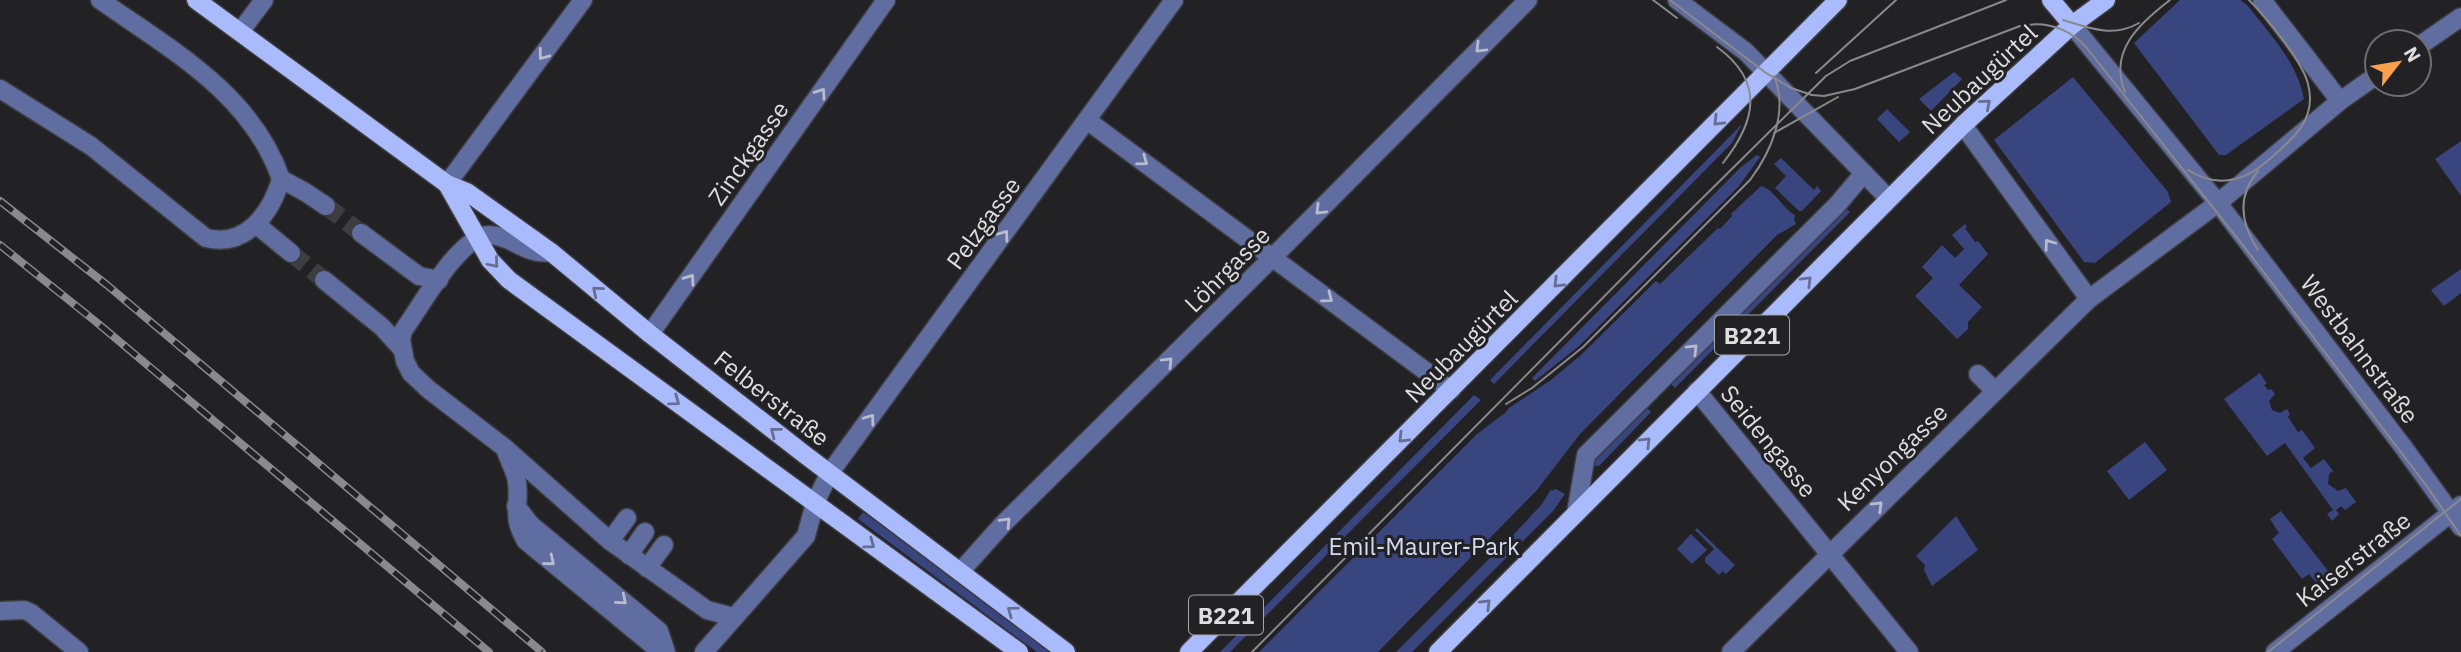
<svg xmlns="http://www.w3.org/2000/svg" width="2461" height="652" viewBox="0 0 2461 652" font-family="'IBM Plex Sans',sans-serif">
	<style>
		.green { fill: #39457e }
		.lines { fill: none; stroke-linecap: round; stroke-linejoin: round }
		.minor-tunnel { stroke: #3e3e41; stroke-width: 18; stroke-dasharray: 18 9; stroke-linecap: butt }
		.minor-casing { stroke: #3c3c3f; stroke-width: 21 }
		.major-casing { stroke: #3c3c3f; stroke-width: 21 }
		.minor { stroke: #5f6da1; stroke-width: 18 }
		.major { stroke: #aabbfd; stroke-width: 18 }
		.tram { stroke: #8a8a8c; stroke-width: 2 }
		.rail-casing { stroke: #8a8a8c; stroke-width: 8 }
		.rail { stroke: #222225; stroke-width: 5; stroke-dasharray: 16; stroke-linecap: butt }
		.oneway { stroke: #b8bccd }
		.oneway2 { stroke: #666e91 }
		.labels { text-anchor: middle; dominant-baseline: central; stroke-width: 6; stroke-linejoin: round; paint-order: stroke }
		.shield { fill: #222225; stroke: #a6a6a8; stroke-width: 2 }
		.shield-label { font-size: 23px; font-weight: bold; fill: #dedee0 }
		.street-label { font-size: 24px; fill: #dedee0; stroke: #222225 }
		.park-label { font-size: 24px; fill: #d4dbf1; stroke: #222225 }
	</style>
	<rect width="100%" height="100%" fill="#222225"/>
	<g class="green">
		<path d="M2180,0H2240L2247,5C2270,34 2297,62 2304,99L2226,155H2219L2134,43Z"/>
		<path d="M1954,72L1962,79L1931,111L1919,99Z"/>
		<path d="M2073,77L2168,192L2171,202L2095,263L2084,262L1994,140Z"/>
		<path d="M1887,109L1910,132L1899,142L1877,119Z"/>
		<path d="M1742,124L1732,143L1494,384L1490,380Z"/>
		<path d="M2461,141V196L2435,159Z"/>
		<path d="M1757,155L1760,157L1739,186L1579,346L1535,381L1532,378L1741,167Z"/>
		<path d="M1781,158L1814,190L1817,186L1821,191L1802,211H1799L1775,188L1786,176L1774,164Z"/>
		<path d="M1761,186C1775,190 1782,208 1795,215L1794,220L1796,224L1777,235L1580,434L1537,490L1378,652H1259L1477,434L1505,413L1509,408L1551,380L1581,355L1656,281L1660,284L1718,228L1720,229L1732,216L1731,214Z"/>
		<path d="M1846,208L1850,212L1675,388L1667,380L1676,370L1681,374Z"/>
		<path d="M1965,224L1967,227L1965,228L1975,242L1978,241L1988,254L1959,285L1982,307L1968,322V329L1957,339L1915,296L1933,278L1922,267L1942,245L1955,258L1964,249L1952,235Z"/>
		<path d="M2461,269V293L2444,306L2431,290Z"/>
		<path d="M2260,373L2267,384L2264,385L2268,390L2271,389L2275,394L2269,401L2272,410L2280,413L2287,409L2290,414L2288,417L2298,432L2302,430L2315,448L2303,458L2311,468L2324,459L2333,471L2329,474L2328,484L2338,491L2346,488L2356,502L2345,510L2341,506L2336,510L2339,514L2332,521L2327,514L2333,510L2285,443L2267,456L2224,399Z"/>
		<path d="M1474,395L1481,400L1230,652H1220Z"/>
		<path d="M1647,408L1651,412L1599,466H1594V461Z"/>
		<path d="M2145,442L2167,470L2129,500L2107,471Z"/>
		<path d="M1556,489L1565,494L1553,511L1412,652H1396L1516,532L1542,504L1550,491Z"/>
		<path d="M2281,511L2332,576L2319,586L2309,574L2302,579L2272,539L2279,533L2270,519Z"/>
		<path d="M863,512L1052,652H1037L858,519Z"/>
		<path d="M1956,516L1978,550L1932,586L1924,570L1925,565L1916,556Z"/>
		<path d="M1697,528L1735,565L1726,574L1723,571L1719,575L1705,562V558L1714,549L1695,530Z"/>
		<path d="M1691,534L1707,550L1692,564L1677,549Z"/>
	</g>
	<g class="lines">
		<g class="minor-tunnel">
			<path d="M326,206L361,233"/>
			<path d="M291,253L324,280"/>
		</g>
		<g class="minor-casing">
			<g id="minor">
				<path d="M1677,0L1746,52L1888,198"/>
				<path d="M2262,0L2340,101"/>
				<path d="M2072,25L2218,203L2404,448L2461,527"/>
				<path d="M240,32L264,0"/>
				<path d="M2419,46L2461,17"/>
				<path d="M0,89L91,146L206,238C246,248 271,213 281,179C251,93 171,50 100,0"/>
				<path d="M1088,121L1451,390"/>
				<path d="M1963,125L2089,299"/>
				<path d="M281,179L305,192L326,206"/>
				<path d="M447,184L583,0"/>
				<path d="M257,225L291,253"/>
				<path d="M361,233L419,276L439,280"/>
				<path d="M551,252C525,256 512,235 489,235C459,236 420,308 403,331L401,339L405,361L411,373L428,389L505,448L610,541L707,610L733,617"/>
				<path d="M324,280L382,327L402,349"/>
				<path d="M650,334L886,0"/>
				<path d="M1978,374L1995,391"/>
				<path d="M1697,391L1909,652"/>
				<path d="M506,451C509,461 516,472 517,482C520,508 511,516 526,541L661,652"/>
				<path d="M516,506L531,525L659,631L666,652"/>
				<path d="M1576,513L1586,455L1837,205L1864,173"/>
				<path d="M610,541L627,518"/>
				<path d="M629,555L645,532"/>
				<path d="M647,568L664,545"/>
				<path d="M960,572L1003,524L1273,257L1528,0"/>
				<path d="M0,611L24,610L31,613L79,652"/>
				<path d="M704,652L806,536L815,503L829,474L1174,0"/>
				<path d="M1731,652L2089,299L2218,203L2340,101L2377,75"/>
				<path d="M2275,652L2461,505"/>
			</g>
		</g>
		<g class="major-casing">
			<g id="major">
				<path d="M196,0L447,184L467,192L551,252L650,334L804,454L1066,652"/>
				<path d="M2051,0L2072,25"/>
				<path d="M447,184L490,260L509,280L1019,652"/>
				<path d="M1189,652L1838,0"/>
				<path d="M1438,652L1963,125L2072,25L2106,0"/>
			</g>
		</g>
		<use href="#minor" class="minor"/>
		<use href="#major" class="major"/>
		<g class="tram">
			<path d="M1653,0L1677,18"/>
			<path d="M1670,0L1766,73L1791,88L1812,95L1824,96L1855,89L2020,26C2045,21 2068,28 2086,47L2246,249L2426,485L2461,536"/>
			<path d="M2063,20C2089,28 2113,38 2139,23"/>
			<path d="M1717,47C1765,82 1756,121 1723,163"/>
			<path d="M1816,73L1896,0"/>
			<path d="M2125,92C2108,51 2140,23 2170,0"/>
			<path d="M1774,133L1838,97"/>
			<path d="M2188,170C2202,179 2219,183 2235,179C2249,176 2262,166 2272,157C2295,137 2317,118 2308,84C2303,62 2266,17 2249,0"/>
			<path d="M2258,171C2236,197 2241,224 2258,250"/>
			<path d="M1506,404L1532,388L1583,347L1750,180C1771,152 1789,111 1774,76"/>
			<path d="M1252,652L1660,240L1826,76L1850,61L2006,0"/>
			<path d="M2268,652L2461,499"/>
		</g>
		<g class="rail-casing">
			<g id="rail">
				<path d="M0,201L107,285L542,652"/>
				<path d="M0,245L95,321L489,652"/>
			</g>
		</g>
		<use href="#rail" class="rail"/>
	</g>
	<defs><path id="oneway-chevron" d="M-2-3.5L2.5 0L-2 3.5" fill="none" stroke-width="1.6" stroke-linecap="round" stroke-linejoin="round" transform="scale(1.75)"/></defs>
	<g class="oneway">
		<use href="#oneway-chevron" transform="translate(1480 48) rotate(135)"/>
		<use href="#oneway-chevron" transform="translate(543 55) rotate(127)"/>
		<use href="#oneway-chevron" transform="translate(821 93) rotate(-55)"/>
		<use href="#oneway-chevron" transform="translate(1143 161) rotate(36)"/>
		<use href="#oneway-chevron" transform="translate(1320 210) rotate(135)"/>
		<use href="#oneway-chevron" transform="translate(1004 235) rotate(-54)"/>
		<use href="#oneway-chevron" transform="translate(2049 244) rotate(-126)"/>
		<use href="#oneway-chevron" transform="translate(690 279) rotate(-55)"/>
		<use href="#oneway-chevron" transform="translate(1328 298) rotate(37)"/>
		<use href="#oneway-chevron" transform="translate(1693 349) rotate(-45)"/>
		<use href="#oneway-chevron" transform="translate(1168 362) rotate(-45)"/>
		<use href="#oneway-chevron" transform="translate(870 419) rotate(-54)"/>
		<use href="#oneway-chevron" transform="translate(1878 506) rotate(-44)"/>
		<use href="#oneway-chevron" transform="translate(1006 522) rotate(-46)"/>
		<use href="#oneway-chevron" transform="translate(550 561) rotate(39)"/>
		<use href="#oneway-chevron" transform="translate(622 600) rotate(40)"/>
	</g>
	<g class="oneway2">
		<use href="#oneway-chevron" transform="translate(1986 104) rotate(-41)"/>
		<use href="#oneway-chevron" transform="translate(1718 121) rotate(135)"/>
		<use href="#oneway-chevron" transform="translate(494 263) rotate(50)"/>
		<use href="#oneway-chevron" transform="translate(1807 281) rotate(-45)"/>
		<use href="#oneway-chevron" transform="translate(1558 283) rotate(135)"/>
		<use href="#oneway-chevron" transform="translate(597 291) rotate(-140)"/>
		<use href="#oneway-chevron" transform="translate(675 401) rotate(36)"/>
		<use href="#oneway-chevron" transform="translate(775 432) rotate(-142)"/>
		<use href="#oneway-chevron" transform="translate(1403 438) rotate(135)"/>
		<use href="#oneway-chevron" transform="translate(1646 442) rotate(-45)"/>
		<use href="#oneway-chevron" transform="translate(870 544) rotate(36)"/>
		<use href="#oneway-chevron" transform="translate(1486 604) rotate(-45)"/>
		<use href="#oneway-chevron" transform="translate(1012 611) rotate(-143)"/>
	</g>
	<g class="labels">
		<g class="shield">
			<rect x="1715" y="315.5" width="74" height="39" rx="5"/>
			<rect x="1189" y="595.5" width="74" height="39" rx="5"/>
		</g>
		<g class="shield-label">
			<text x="1752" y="335">B221</text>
			<text x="1226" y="615">B221</text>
		</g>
		<g class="street-label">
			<text transform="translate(1979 79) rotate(-43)">Neubaugürtel</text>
			<text transform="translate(748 153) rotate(-55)">Zinckgasse</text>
			<text transform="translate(983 223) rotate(-54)">Pelzgasse</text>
			<text transform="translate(1227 269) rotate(-45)">Löhrgasse</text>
			<text transform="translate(1461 346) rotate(-45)">Neubaugürtel</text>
			<text transform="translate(2360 349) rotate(53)">Westbahnstraße</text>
			<text transform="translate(772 398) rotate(38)">Felberstraße</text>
			<text transform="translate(1769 441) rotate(51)">Seidengasse</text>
			<text transform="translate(1892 457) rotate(-44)">Kenyongasse</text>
			<text transform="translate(2353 559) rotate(-38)">Kaiserstraße</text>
		</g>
		<g class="park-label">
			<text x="1424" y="546">Emil-Maurer-Park</text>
		</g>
	</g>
	<g transform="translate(2398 63) rotate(59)"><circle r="33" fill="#222225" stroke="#6d6d70" stroke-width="2"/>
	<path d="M0-5L12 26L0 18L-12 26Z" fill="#f8a14a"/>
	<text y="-10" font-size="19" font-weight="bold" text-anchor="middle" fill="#dedee0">N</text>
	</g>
</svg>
